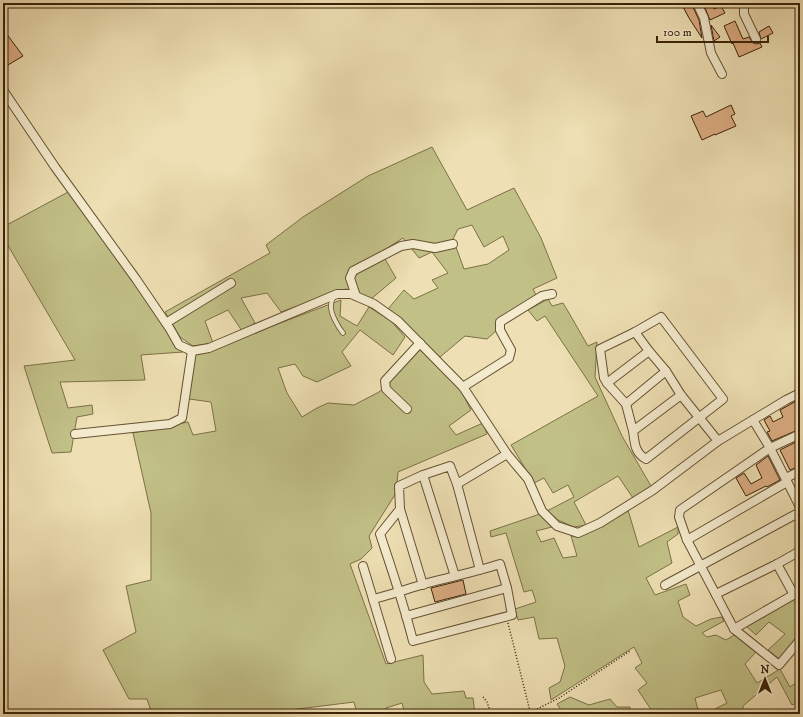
<svg xmlns="http://www.w3.org/2000/svg" width="803" height="717" viewBox="0 0 803 717" font-family="'IM FELL DW Pica',serif">
	<style>
		.green { fill: #c1c087; stroke: #7d7047; fill-rule: evenodd }
		.building { fill: #ddad83; stroke: #392107 }
		.lines { fill: none; stroke-linecap: round; stroke-linejoin: round }
		.lane-casing { stroke: #665132; stroke-width: 5.5 }
		.street-casing { stroke: #665132; stroke-width: 10 }
		.path { stroke: #392107; stroke-width: 1.5; stroke-dasharray: 1 2; stroke-linecap: butt }
		.lane { stroke: #f4ebce; stroke-width: 4 }
		.street { stroke: #f4ebce; stroke-width: 8 }
	</style>
	<rect width="100%" height="100%" fill="#eee0b4"/>
	<filter id="stains"><feTurbulence type="fractalNoise" baseFrequency=".005" numOctaves="4"/><feColorMatrix values="0 0 0 0 .2 0 0 0 0 .09 0 0 0 0 .02 0 0 0 .5 -.17"/></filter>
	<radialGradient id="worn" r=".72"><stop offset=".6" stop-color="#630" stop-opacity="0"/><stop offset="1" stop-color="#630" stop-opacity=".3"/></radialGradient>
	<g class="green">
		<path d="M432,147L467,210L514,188L541,238L557,278L533,289L537,297L497,323L496,331L487,339L465,336L440,357L406,323L388,309L404,290L414,299L438,288L432,280L448,273L432,252L419,258L403,238L381,252L396,278L371,299L346,289L281,312L267,293L241,298L255,323L242,331L228,310L205,321L213,343L193,346L180,337L165,312L270,253L266,245L303,217L368,176ZM472,225L484,247L503,236L509,250L488,264L464,269L453,239L458,229Z"/>
		<path d="M70,191L183,352L141,355L145,380L60,382L68,408L92,405L93,414L77,417L71,452L52,453L24,366L75,360L3,237V227Z"/>
		<path d="M548,299L552,306L563,303L569,313L588,346L597,342L595,377L622,436L651,486L633,498L618,476L574,502L586,525L574,527L558,520L547,511L574,497L568,485L553,493L544,478L534,483L511,445L598,396L545,316L537,321L528,310Z"/>
		<path d="M341,300L340,316L357,326L369,307L391,321L405,337L393,355L360,330L342,352L351,366L317,382L303,376L295,364L278,368L287,393L302,417L317,408L328,403L354,405L379,392L420,350L459,387L471,410L449,426L456,435L483,423L487,434L398,472L396,493L369,536L372,548L361,559L350,564L386,664L423,655L424,682L432,694L464,691L466,698H473L475,714H405L402,703L386,708L388,714H357L354,702L257,714H152L147,699H129L103,650L136,632L126,586L151,580V513L133,433L188,422L193,435L216,431L211,402L189,399L193,356Z"/>
		<path d="M628,510L639,547L678,527V534L667,542L672,563L646,578L655,595L686,584L690,595L678,601L683,617L696,626L711,619L722,617L724,621L702,633L707,637L716,635L726,640L736,634L756,652L745,664L757,683L780,669L790,687L800,680V702L792,705L777,677L743,706V714H717L715,709L727,703L721,690L695,698L699,714H654L638,690L647,683L635,668L642,663L634,647L551,700L549,688L560,682L565,666L557,638L539,639L534,617L518,620L515,609L536,602L532,590L524,592L506,533L491,537L490,531L540,514L552,527L536,531L541,542L554,538L563,558L577,556L571,536H581Z"/>
		<path d="M793,600L800,609V643L782,661L768,650L785,634L769,622L756,635L746,626Z"/>
		<path d="M570,697L589,705L610,699L617,707H630V714H564L557,704Z"/>
	</g>
	<g class="building">
		<path d="M681,3H688L690,6L692,5L699,20L702,38L689,18Z"/>
		<path d="M703,3H711L714,9L721,6L725,13L710,20Z"/>
		<path d="M735,21L743,39L749,37L753,43L756,44L760,43L762,47L739,57L733,43L732,44L724,26Z"/>
		<path d="M711,25L720,37L714,41Z"/>
		<path d="M769,26L773,33L761,39L759,32Z"/>
		<path d="M3,29L23,56L3,68Z"/>
		<path d="M731,105L735,114L731,116L736,126L715,135V134L702,140L691,116L703,111L706,117Z"/>
		<path d="M800,399V429L772,441L767,432L770,431L764,420L770,416L773,422L783,417L780,410Z"/>
		<path d="M800,440V466L790,470L780,450Z"/>
		<path d="M768,456L780,480L767,487L766,486L746,496L736,478L744,473L751,484L762,478L756,465Z"/>
		<path d="M463,580L466,594L435,602L431,588Z"/>
	</g>
	<g class="lines">
		<g class="lane-casing">
			<path id="lane" d="M334,295C333,298 331,302 331,305C330,313 338,327 343,333"/>
		</g>
		<g class="street-casing">
			<g id="street">
				<path d="M697,3L704,18L711,53L722,74"/>
				<path d="M744,3V14L756,39"/>
				<path d="M3,90L55,167L136,279L170,329L179,345L192,351L209,348L337,294H351L374,304L398,321L463,387L507,454L528,479L542,511L557,526L578,533L600,523L653,490L718,441L786,400L800,393"/>
				<path d="M356,296L350,278L353,271L401,246L413,244L435,248L453,244"/>
				<path d="M166,323L231,283"/>
				<path d="M635,332L649,351L666,371L681,395L718,441"/>
				<path d="M607,383L649,351"/>
				<path d="M463,387L509,358L511,350L500,330V322L542,296L552,294"/>
				<path d="M626,404L666,371"/>
				<path d="M407,409L386,389L385,381L420,343"/>
				<path d="M753,420L770,448L800,507"/>
				<path d="M633,431L626,404L607,383L604,378L600,349L635,332L661,317L723,399L646,459C634,452 635,443 633,431L681,395"/>
				<path d="M75,434L170,424L182,418L192,351"/>
				<path d="M800,434L770,448L680,510L679,517L687,540L734,629L779,665L800,640"/>
				<path d="M423,475L455,576"/>
				<path d="M786,478L800,471"/>
				<path d="M457,484L507,454"/>
				<path d="M400,509L423,585"/>
				<path d="M687,540L787,482"/>
				<path d="M777,564L794,595"/>
				<path d="M363,566L373,599C390,595 407,589 424,584C450,577 475,572 500,564L507,588L512,615L413,641C404,605 392,570 380,534L400,509L399,486L423,475L450,466L457,484L480,570"/>
				<path d="M665,585L800,512"/>
				<path d="M716,594L777,564L800,551"/>
				<path d="M373,599L391,659"/>
				<path d="M406,616L507,588"/>
				<path d="M734,629L800,591"/>
			</g>
		</g>
		<g class="path">
			<path d="M508,623L530,711L531,712L559,698L630,651"/>
			<path d="M483,697L487,702L491,714"/>
		</g>
		<use href="#lane" class="lane"/>
		<use href="#street" class="street"/>
	</g>
	<rect width="803" height="717" fill="none" stroke="#eee0b4" stroke-width="16"/>
	<rect x="4" y="4" width="795" height="709" fill="none" stroke="#392107" stroke-width="2"/>
	<rect x="8" y="8" width="787" height="701" fill="none" stroke="#392107"/>
	<g transform="translate(765 679)" stroke="#f4ebce" stroke-width="3" paint-order="stroke">
	<path d="M0-3L7 15L0 10L-7 15Z" fill="#392107"/>
	<text y="-6" font-size="11" font-weight="bold" text-anchor="middle" fill="#392107">N</text>
	</g>
	<path d="M657 36v6h111v-6" fill="none" stroke="#392107" stroke-width="2"/>
	<text x="663" y="36" font-size="12" fill="#392107" stroke="#f4ebce" stroke-width="3" paint-order="stroke">100 m</text>
	<rect width="100%" height="100%" filter="url(#stains)"/>
	<rect width="100%" height="100%" fill="url(#worn)"/>
</svg>
